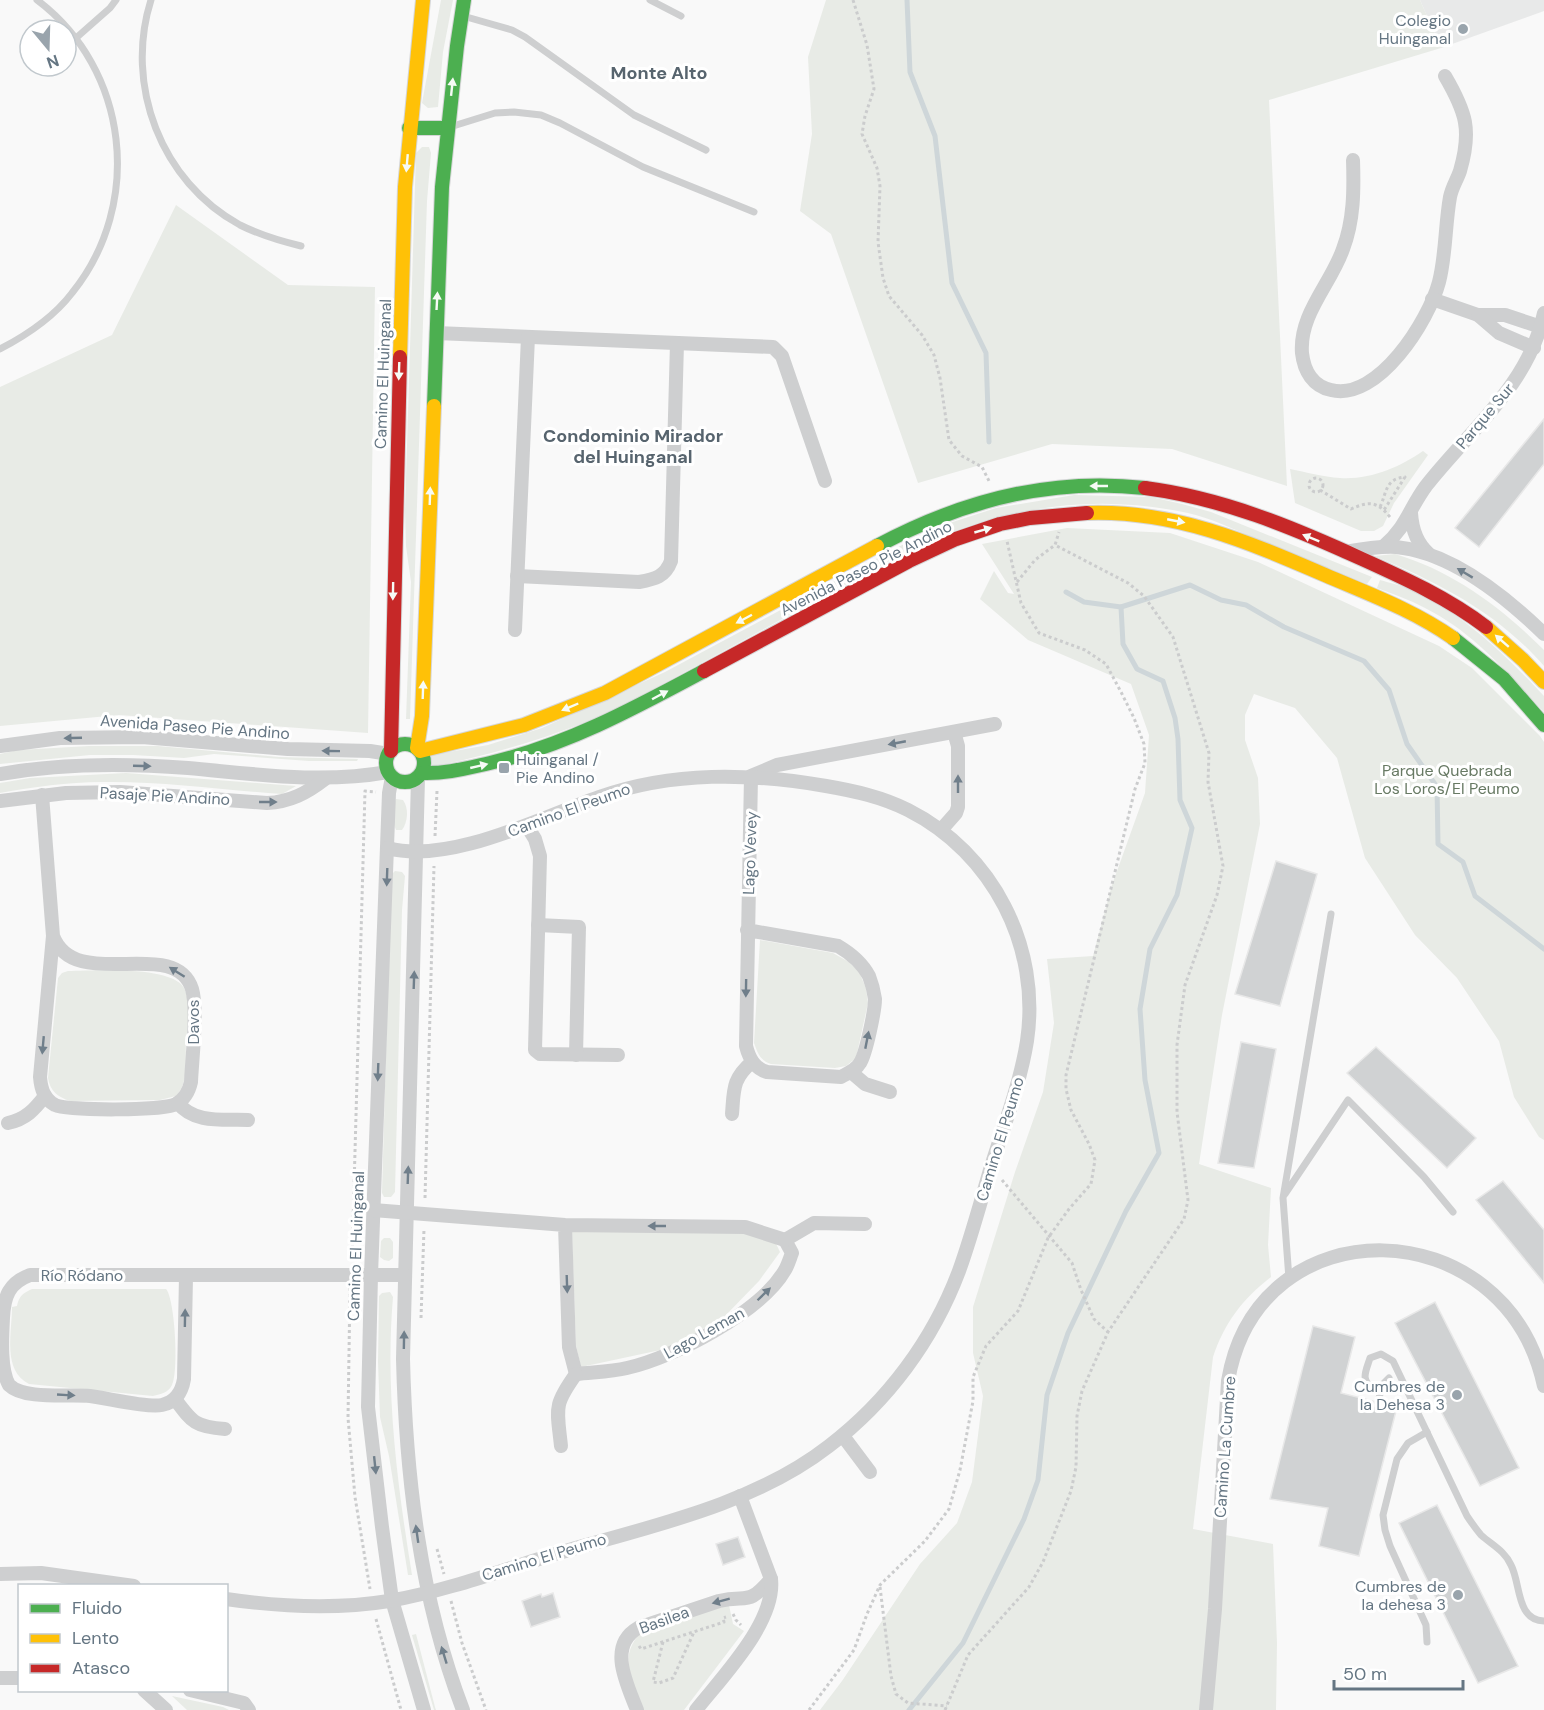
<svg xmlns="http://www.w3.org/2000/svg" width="1544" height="1710" viewBox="0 0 1544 1710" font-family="'DM Sans',sans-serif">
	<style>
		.built { fill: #e8e9e9 }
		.green { fill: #e8ebe6 }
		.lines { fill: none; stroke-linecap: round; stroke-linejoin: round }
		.stream { stroke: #ced6d9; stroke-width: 5 }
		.building { fill: #d0d2d3; stroke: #e8e8e8; stroke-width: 1.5 }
		.fast-casing { stroke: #d5d6d7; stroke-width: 16 }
		.slow-casing { stroke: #d5d6d7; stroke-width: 16 }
		.jam-casing { stroke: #d5d6d7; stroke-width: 16 }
		.path { stroke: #cbcccd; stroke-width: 3; stroke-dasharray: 3 3; stroke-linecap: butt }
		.lane { stroke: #cecfd0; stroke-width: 7 }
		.street { stroke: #cecfd0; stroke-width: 14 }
		.fast { stroke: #4caf50; stroke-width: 14 }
		.slow { stroke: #ffc107; stroke-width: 14 }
		.jam { stroke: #c62828; stroke-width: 14 }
		.oneway { fill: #f6fbf6 }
		.oneway2 { fill: #707f8b }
		.poi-dot { fill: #99a4ac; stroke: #fff; stroke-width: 2 }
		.labels { text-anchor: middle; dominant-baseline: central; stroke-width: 6; stroke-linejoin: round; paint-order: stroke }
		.poi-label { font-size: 16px; fill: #657683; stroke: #fff; text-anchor: end }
		.street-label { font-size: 16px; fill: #657683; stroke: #fff }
		.park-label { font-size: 16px; fill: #687a64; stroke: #fff }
		.neighbourhood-label { font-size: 18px; font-weight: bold; fill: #57646e; stroke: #fff }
	</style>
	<rect width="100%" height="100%" fill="#f9f9f9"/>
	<path class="built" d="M1420,0H1544V11L1441,48Z"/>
	<g class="green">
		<path d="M441,0H453L443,52L438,107L428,108L422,103Z"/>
		<path d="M826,0H1420L1441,48L1269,100L1287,486L1172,449L1052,444L918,483L831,234L800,211L812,134L808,57Z"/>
		<path d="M422,147H429L431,153L427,201L410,719H406L411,582L406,546L405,511L416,153Z"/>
		<path d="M176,205L288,285L375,287L368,733L119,715L0,726V387L112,335Z"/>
		<path d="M1423,451L1428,455L1394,503L1383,526L1374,531H1361L1295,503L1290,469C1306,472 1323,477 1340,478C1370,480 1400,467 1423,451Z"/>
		<path d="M1074,495L1151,497L1182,504L1211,512L1372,577L1367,584C1330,569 1293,554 1257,539C1235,530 1211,518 1188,513C1089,492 1002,508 911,549L613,711C555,736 495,754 432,767L429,761L432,755L488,745L542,728L665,672L934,528L996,508Z"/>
		<path d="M1067,528L1170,533L1258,562L1439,646L1472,668L1540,736L1544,742V1140L1539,1137L1514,1097L1499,1041L1457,978L1415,935L1365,858L1337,758L1295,708L1254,694L1245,715V740L1258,778L1260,824L1222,1015L1199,1164L1271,1188L1268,1245L1271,1277C1242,1299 1224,1324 1213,1357L1193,1529L1273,1544L1277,1643L1276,1710H820L842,1681L920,1564L957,1523L972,1482L983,1396L973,1353V1307L1015,1172L1043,1092L1054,1023L1047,959L1093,956L1112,885L1145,793L1149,735L1131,684L1028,640L980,599L994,571L1008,593L1014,594L982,544Z"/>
		<path d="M1395,554C1453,571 1502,608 1544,650V666C1498,613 1439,583 1375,556Z"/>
		<path d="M1380,580C1390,583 1401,585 1411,590C1459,610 1509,658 1544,696V712C1508,673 1473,632 1425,608C1410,600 1393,594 1377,588Z"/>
		<path d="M89,746H158L279,757L358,759L357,761H309L214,754L184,758L133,755H90L0,764V754L18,750Z"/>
		<path d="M126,773L296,786L282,794C222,790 162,781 102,782C68,782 33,787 0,793V783L30,778Z"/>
		<path d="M396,799L403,800C409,808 408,822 402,830H396C392,821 391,807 396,799Z"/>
		<path d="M395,871L402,872L405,876L402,910L395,1192L391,1197H384L382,1193L391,875Z"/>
		<path d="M760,940L833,953L849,962L859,972L866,988L868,1003L856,1058L846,1066L835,1068L771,1064C760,1060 758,1054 754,1043Z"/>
		<path d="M68,971C92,971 171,965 184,988C192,1004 187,1026 186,1043C185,1060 189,1083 176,1096L160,1100L70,1101C58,1097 50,1091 48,1078L58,978L62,973Z"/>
		<path d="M770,1231L780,1252L759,1281L725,1316L670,1348L581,1367L576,1346L572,1232Z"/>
		<path d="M384,1238H390L393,1242V1258L389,1261L384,1260L380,1257L381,1241Z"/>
		<path d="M32,1289H166C175,1299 179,1372 172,1385C168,1393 161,1394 153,1396L29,1384C2,1370 12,1333 12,1307L17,1306C19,1296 23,1293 32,1289Z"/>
		<path d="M390,1292L393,1297C385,1390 397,1483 412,1575H408L389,1456L380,1417L378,1362L379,1296L382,1293Z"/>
		<path d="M729,1605L733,1624L744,1631L684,1710H643C633,1678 616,1657 643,1630Z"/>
		<path d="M416,1634L435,1707L436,1710H434L412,1635Z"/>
		<path d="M172,1696L223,1707L229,1710H187Z"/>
	</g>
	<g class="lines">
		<g class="stream">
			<path d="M907,0L910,72L935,136L952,283L986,353L989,442"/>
			<path d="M1066,592L1084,602L1121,607L1190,585L1221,600L1246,605L1284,627L1364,661L1389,690L1407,744L1437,787L1438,844L1463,862L1475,896L1544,949"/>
			<path d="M909,1710L963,1643L1024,1519L1038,1480L1047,1395L1068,1333L1126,1211L1159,1153L1145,1080L1140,1009L1150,949L1177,895L1192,828L1180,800L1178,739L1175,718L1163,681L1137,669L1123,644L1121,607"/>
		</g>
	</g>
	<g class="building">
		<path d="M1544,419V464L1479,547L1455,528Z"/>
		<path d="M1276,861L1317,874L1280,1006L1235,994Z"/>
		<path d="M1241,1042L1276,1049L1254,1168L1218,1163Z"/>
		<path d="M1376,1047L1476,1138L1447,1168L1347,1073Z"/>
		<path d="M1503,1181L1544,1230V1283L1476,1200Z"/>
		<path d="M1435,1302L1519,1468L1480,1486L1395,1323Z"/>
		<path d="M1313,1326L1355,1337L1341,1393L1373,1401L1374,1406L1377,1408L1383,1404L1397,1407L1359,1556L1319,1546L1328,1508L1270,1499Z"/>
		<path d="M1437,1505L1518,1666L1478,1683L1399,1523Z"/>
		<path d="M738,1537L745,1557L723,1565L716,1544Z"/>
		<path d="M553,1593L560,1617L531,1627L522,1601L541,1594L542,1597Z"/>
	</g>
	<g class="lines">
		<g class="fast-casing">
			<g id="fast">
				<path d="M409,128H448"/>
				<path d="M434,406L442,187L457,46L464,0"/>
				<path d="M877,546C961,501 1050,477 1145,488"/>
				<path d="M1453,638L1504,679L1544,725"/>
				<circle cx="405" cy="763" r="19"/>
				<path d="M422,773C445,774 467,768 490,763C567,745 635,708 704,671"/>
			</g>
		</g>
		<g class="slow-casing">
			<g id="slow">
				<path d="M400,357L405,187L423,0"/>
				<path d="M1087,513C1174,510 1246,541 1325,575C1369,594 1413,610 1453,638"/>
				<path d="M1486,627L1523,660L1544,682"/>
				<path d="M417,748L422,716L434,406"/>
				<path d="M420,751L524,725L605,693L877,546"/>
			</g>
		</g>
		<g class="jam-casing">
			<g id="jam">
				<path d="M1145,488C1222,498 1292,527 1362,559C1404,578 1448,598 1486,627"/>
				<path d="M704,671L909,561L956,539L1000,524L1030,518L1087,513"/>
				<path d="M391,751L400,357"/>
			</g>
		</g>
		<g class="path">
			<path d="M853,0L867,45L874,89L865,116L862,134L877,168L880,186L878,242L883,278L889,296L922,335L934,355L940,378L949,440L962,456L982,467L989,481"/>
			<circle cx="1316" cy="485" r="7"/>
			<path d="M1320,490L1351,509C1369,501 1377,501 1390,517"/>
			<path d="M1380,507C1387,492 1385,479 1405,477L1384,510"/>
			<path d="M1017,582L1035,560L1055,545L1059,532"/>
			<path d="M435,836L437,791"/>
			<path d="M1002,1180L1072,1263L1081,1290L1094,1319L1108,1332"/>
			<path d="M425,1198L434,866"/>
			<path d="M352,1260L365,791L376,792"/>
			<path d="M350,1288L348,1418L355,1497L370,1589"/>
			<path d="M421,1318L424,1229"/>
			<path d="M437,1549L444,1574"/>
			<path d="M880,1587L891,1676L896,1694L908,1703L947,1706"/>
			<path d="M451,1601L462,1643L486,1710"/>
			<path d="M733,1614L736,1620L741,1625"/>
			<path d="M376,1619L401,1710"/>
			<path d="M663,1642L653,1682L659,1683L673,1678L694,1632"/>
			<path d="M639,1646L641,1649L724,1622L723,1618L726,1617"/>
			<path d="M809,1710L854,1650L867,1614L880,1585L925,1541L949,1509L960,1470L973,1401V1377L986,1346L1018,1311L1048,1238L1069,1209L1091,1184L1095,1160L1089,1144L1071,1110L1066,1089V1075L1135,789L1145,763L1144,744L1134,718L1121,692L1106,664L1085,650L1039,633L1021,603L1007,541"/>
			<path d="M945,1710L968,1655L1029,1587L1043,1562L1071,1491L1076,1467L1077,1416L1082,1391L1108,1332L1184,1219L1188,1200L1177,1112V1045L1185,985L1217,895L1223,866L1208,782L1209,753L1173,637L1144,596L1128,583L1055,545"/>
		</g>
		<g class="lane">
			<path d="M151,0C124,85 161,182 240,225C260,235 280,241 301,246"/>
			<path d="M650,0L681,16"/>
			<path d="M463,16L512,30L525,37L634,115L706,150"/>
			<path d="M76,38L110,8L116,0"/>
			<path d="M450,127L495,113L514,112L541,115L560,123L643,167L754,212"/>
			<path d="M0,349C27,335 53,318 72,293C144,204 129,69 37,0"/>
			<path d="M1285,1194L1348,1100L1424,1177L1453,1212"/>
			<path d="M1289,1279L1283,1198L1331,914"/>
			<path d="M1389,1378L1380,1387L1373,1388C1360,1380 1366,1371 1370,1358L1381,1354L1393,1361L1467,1516C1471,1522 1476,1529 1481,1535C1492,1545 1505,1551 1511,1565C1521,1584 1516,1620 1544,1621"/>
			<path d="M1378,1388L1380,1394L1378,1402"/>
			<path d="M1427,1432L1408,1443L1397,1459L1383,1515L1385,1530L1390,1546L1426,1625L1427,1642"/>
		</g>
		<g class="street">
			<path d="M1353,160C1354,190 1354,220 1343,249C1331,284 1299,314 1302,353C1304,371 1313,386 1331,390C1378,402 1429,320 1439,282C1446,255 1445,225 1450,197C1452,187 1457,180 1460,171C1472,130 1466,112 1445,76"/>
			<path d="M1432,299L1478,315H1505L1541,327"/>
			<path d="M1478,315L1499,333L1534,348"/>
			<path d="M436,333L773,347L782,356L825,481"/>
			<path d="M1411,513C1412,529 1416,543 1429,554"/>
			<path d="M1384,546C1407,526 1409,509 1426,486C1469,431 1529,385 1544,313"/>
			<path d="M1345,552C1362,549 1379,546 1396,547C1450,552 1506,597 1544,634"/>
			<path d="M517,576L639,582C655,579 665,577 671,561L677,343"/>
			<path d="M515,630L528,337"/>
			<path d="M0,746L60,738L142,737L288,749L370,751L389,754"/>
			<path d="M0,774C62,763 125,763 188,768C256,774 320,784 388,772"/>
			<path d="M392,777L389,793L371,1275L368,1407L382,1527L392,1600L424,1710"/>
			<path d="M418,778L403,1359C406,1478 420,1598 463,1710"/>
			<path d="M42,795L53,936L40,1077C41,1089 44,1099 55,1105C68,1111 164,1111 176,1104C185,1099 189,1091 191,1082C192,1059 198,1009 192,989C175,935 75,994 53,936"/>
			<path d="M0,801L66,793L120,792L267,803C290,802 307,793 325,779"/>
			<path d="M527,826L535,839L540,856L535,1050L540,1054L618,1055"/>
			<path d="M941,830L956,813L958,807V746L954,732"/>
			<path d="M538,925L579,927L576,1055"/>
			<path d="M747,930L838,946C850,953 862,963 869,976C871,981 874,992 875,999C875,1010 866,1054 860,1063C856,1070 848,1073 841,1077L767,1072C754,1068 749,1058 746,1046L751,776L777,765L995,724"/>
			<path d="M851,1072L865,1084L890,1092"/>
			<path d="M178,1103C194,1124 224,1119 248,1120"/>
			<path d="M732,1114C734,1090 732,1079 752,1062"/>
			<path d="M8,1123C26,1119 34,1110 45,1096"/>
			<path d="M373,1210L565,1225L745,1227L785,1240L792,1253C790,1258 788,1265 785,1270C761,1312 673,1358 627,1368C611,1372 593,1372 576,1374L569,1347L565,1225"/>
			<path d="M785,1240L814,1223L865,1224"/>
			<path d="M186,1276L184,1379C182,1391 176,1402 162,1405C148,1408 107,1398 90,1396C69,1394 24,1400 9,1385C0,1369 2,1337 3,1318C4,1296 9,1283 30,1275H405"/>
			<path d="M175,1399C192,1422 195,1427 225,1429"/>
			<path d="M843,1436L870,1472"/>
			<path d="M561,1446C557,1408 553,1406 576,1374"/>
			<path d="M0,1574L41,1573L134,1586"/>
			<path d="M226,1599C281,1607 334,1610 389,1601C445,1591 500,1571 555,1554C647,1527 752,1506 829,1446C888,1401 933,1340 959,1271C971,1238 980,1204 990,1170C1003,1128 1020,1085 1027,1041C1041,947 993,853 908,810C882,797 855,791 826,786C750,773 673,771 599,797C542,817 449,865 388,848"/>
			<path d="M0,1678H20"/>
			<path d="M144,1690L166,1710"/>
			<path d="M190,1690L244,1703L249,1710"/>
			<path d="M637,1710C627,1684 607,1646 638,1628L719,1601C748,1594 747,1607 771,1579"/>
			<path d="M696,1710C722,1677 776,1622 771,1579L740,1496"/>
			<path d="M1206,1710L1215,1609L1228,1381C1258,1203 1506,1209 1544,1386"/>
		</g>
		<use href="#fast" class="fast"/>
		<use href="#slow" class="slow"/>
		<use href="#jam" class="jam"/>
	</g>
	<defs><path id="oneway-solid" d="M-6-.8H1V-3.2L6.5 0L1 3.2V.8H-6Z" transform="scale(1.5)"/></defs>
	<g class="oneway">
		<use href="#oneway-solid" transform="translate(452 87) rotate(-84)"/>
		<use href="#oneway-solid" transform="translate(407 163) rotate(95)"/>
		<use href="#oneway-solid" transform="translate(437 301) rotate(-87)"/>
		<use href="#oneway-solid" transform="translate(399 371) rotate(92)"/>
		<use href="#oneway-solid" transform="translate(1099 486) rotate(-180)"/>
		<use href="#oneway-solid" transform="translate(430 496) rotate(-88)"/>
		<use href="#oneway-solid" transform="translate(1176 521) rotate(11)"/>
		<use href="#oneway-solid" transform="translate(983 530) rotate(-16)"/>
		<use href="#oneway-solid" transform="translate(1311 538) rotate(-158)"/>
		<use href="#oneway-solid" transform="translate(393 591) rotate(91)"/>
		<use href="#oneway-solid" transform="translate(744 619) rotate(152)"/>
		<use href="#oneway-solid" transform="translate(1502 641) rotate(-139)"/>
		<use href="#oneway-solid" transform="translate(423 690) rotate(-88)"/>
		<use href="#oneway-solid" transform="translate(660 695) rotate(-28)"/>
		<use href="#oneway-solid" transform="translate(570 707) rotate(157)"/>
		<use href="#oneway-solid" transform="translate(479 766) rotate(-13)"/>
	</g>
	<g class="oneway2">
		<use href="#oneway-solid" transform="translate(1465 573) rotate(-149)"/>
		<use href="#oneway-solid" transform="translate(73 738) rotate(178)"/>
		<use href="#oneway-solid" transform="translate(897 743) rotate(169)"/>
		<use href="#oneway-solid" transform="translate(331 751) rotate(-179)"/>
		<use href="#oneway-solid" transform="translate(142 766) rotate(2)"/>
		<use href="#oneway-solid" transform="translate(958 784) rotate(-90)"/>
		<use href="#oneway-solid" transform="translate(268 802)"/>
		<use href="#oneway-solid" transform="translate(387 877) rotate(92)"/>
		<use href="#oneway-solid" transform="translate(177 972) rotate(-148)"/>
		<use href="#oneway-solid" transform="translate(414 980) rotate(-88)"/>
		<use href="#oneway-solid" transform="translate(746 988) rotate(91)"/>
		<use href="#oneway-solid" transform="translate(867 1040) rotate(-79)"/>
		<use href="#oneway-solid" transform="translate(43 1045) rotate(95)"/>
		<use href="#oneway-solid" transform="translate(378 1072) rotate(92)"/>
		<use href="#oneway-solid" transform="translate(408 1175) rotate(-88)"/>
		<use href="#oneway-solid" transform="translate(657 1226) rotate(-180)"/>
		<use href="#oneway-solid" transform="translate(567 1284) rotate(88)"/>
		<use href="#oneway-solid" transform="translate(764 1294) rotate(-44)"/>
		<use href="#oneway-solid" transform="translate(185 1318) rotate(-89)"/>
		<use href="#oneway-solid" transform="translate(404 1340) rotate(-89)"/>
		<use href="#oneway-solid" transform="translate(66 1395) rotate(3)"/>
		<use href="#oneway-solid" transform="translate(375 1465) rotate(84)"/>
		<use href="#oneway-solid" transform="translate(417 1534) rotate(-98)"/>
		<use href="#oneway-solid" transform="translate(721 1601) rotate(165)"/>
		<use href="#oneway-solid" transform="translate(444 1655) rotate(-107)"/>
	</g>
	<g class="poi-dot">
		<circle cx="1463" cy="29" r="6"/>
		<rect x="498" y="762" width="12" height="12" rx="3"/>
		<circle cx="1457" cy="1395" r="6"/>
		<circle cx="1458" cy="1595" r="6"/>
	</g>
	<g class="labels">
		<g class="poi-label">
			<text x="1451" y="20">Colegio<tspan x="1451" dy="18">Huinganal</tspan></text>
			<text x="516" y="759" text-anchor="start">Huinganal /<tspan x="516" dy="18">Pie Andino</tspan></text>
			<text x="1445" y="1386">Cumbres de<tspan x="1445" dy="18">la Dehesa 3</tspan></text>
			<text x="1446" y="1586">Cumbres de<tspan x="1446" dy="18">la dehesa 3</tspan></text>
		</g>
		<g class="street-label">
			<text transform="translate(383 374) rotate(-88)">Camino El Huinganal</text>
			<text transform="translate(1485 416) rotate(-50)">Parque Sur</text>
			<text transform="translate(866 568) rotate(-27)">Avenida Paseo Pie Andino</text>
			<text transform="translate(195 727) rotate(4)">Avenida Paseo Pie Andino</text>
			<text transform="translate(165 796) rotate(3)">Pasaje Pie Andino</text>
			<text transform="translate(569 810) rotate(-20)">Camino El Peumo</text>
			<text transform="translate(750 853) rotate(-88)">Lago Vevey</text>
			<text transform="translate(193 1022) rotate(-90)">Davos</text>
			<text transform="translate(1000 1139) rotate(-73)">Camino El Peumo</text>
			<text transform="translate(356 1246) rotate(-88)">Camino El Huinganal</text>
			<text x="82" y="1275">Río Ródano</text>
			<text transform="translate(704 1333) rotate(-29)">Lago Leman</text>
			<text transform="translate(1225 1447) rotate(-86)">Camino La Cumbre</text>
			<text transform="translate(544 1557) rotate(-17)">Camino El Peumo</text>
			<text transform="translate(664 1620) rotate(-20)">Basilea</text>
		</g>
		<g class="park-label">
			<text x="1447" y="770">Parque Quebrada<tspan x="1447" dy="18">Los Loros/El Peumo</tspan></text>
		</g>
		<g class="neighbourhood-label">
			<text x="659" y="73">Monte Alto</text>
			<text x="633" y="436">Condominio Mirador<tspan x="633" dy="21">del Huinganal</tspan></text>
		</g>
	</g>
	<rect x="18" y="1584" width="210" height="108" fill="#ffffff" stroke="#c1c8cd" stroke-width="1.5"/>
	<rect x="30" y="1604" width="30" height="9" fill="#4caf50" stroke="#c1c8cd" stroke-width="1.5"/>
	<text x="72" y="1614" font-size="18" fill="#657683">Fluido</text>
	<rect x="30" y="1634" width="30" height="9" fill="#ffc107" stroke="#c1c8cd" stroke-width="1.5"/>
	<text x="72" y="1644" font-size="18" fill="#657683">Lento</text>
	<rect x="30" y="1664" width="30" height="9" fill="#c62828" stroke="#c1c8cd" stroke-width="1.5"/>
	<text x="72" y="1674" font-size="18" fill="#657683">Atasco</text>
	<g transform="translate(48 48) rotate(161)"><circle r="28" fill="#ffffff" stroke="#c1c8cd" stroke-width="1.5"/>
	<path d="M0-4.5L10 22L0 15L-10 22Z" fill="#99a4ac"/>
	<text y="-9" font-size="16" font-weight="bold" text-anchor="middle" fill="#657683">N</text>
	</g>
	<path d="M1334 1680v9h129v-9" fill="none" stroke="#657683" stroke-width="3"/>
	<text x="1343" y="1680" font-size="18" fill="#657683" stroke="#ffffff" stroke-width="4.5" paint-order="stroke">50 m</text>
</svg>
